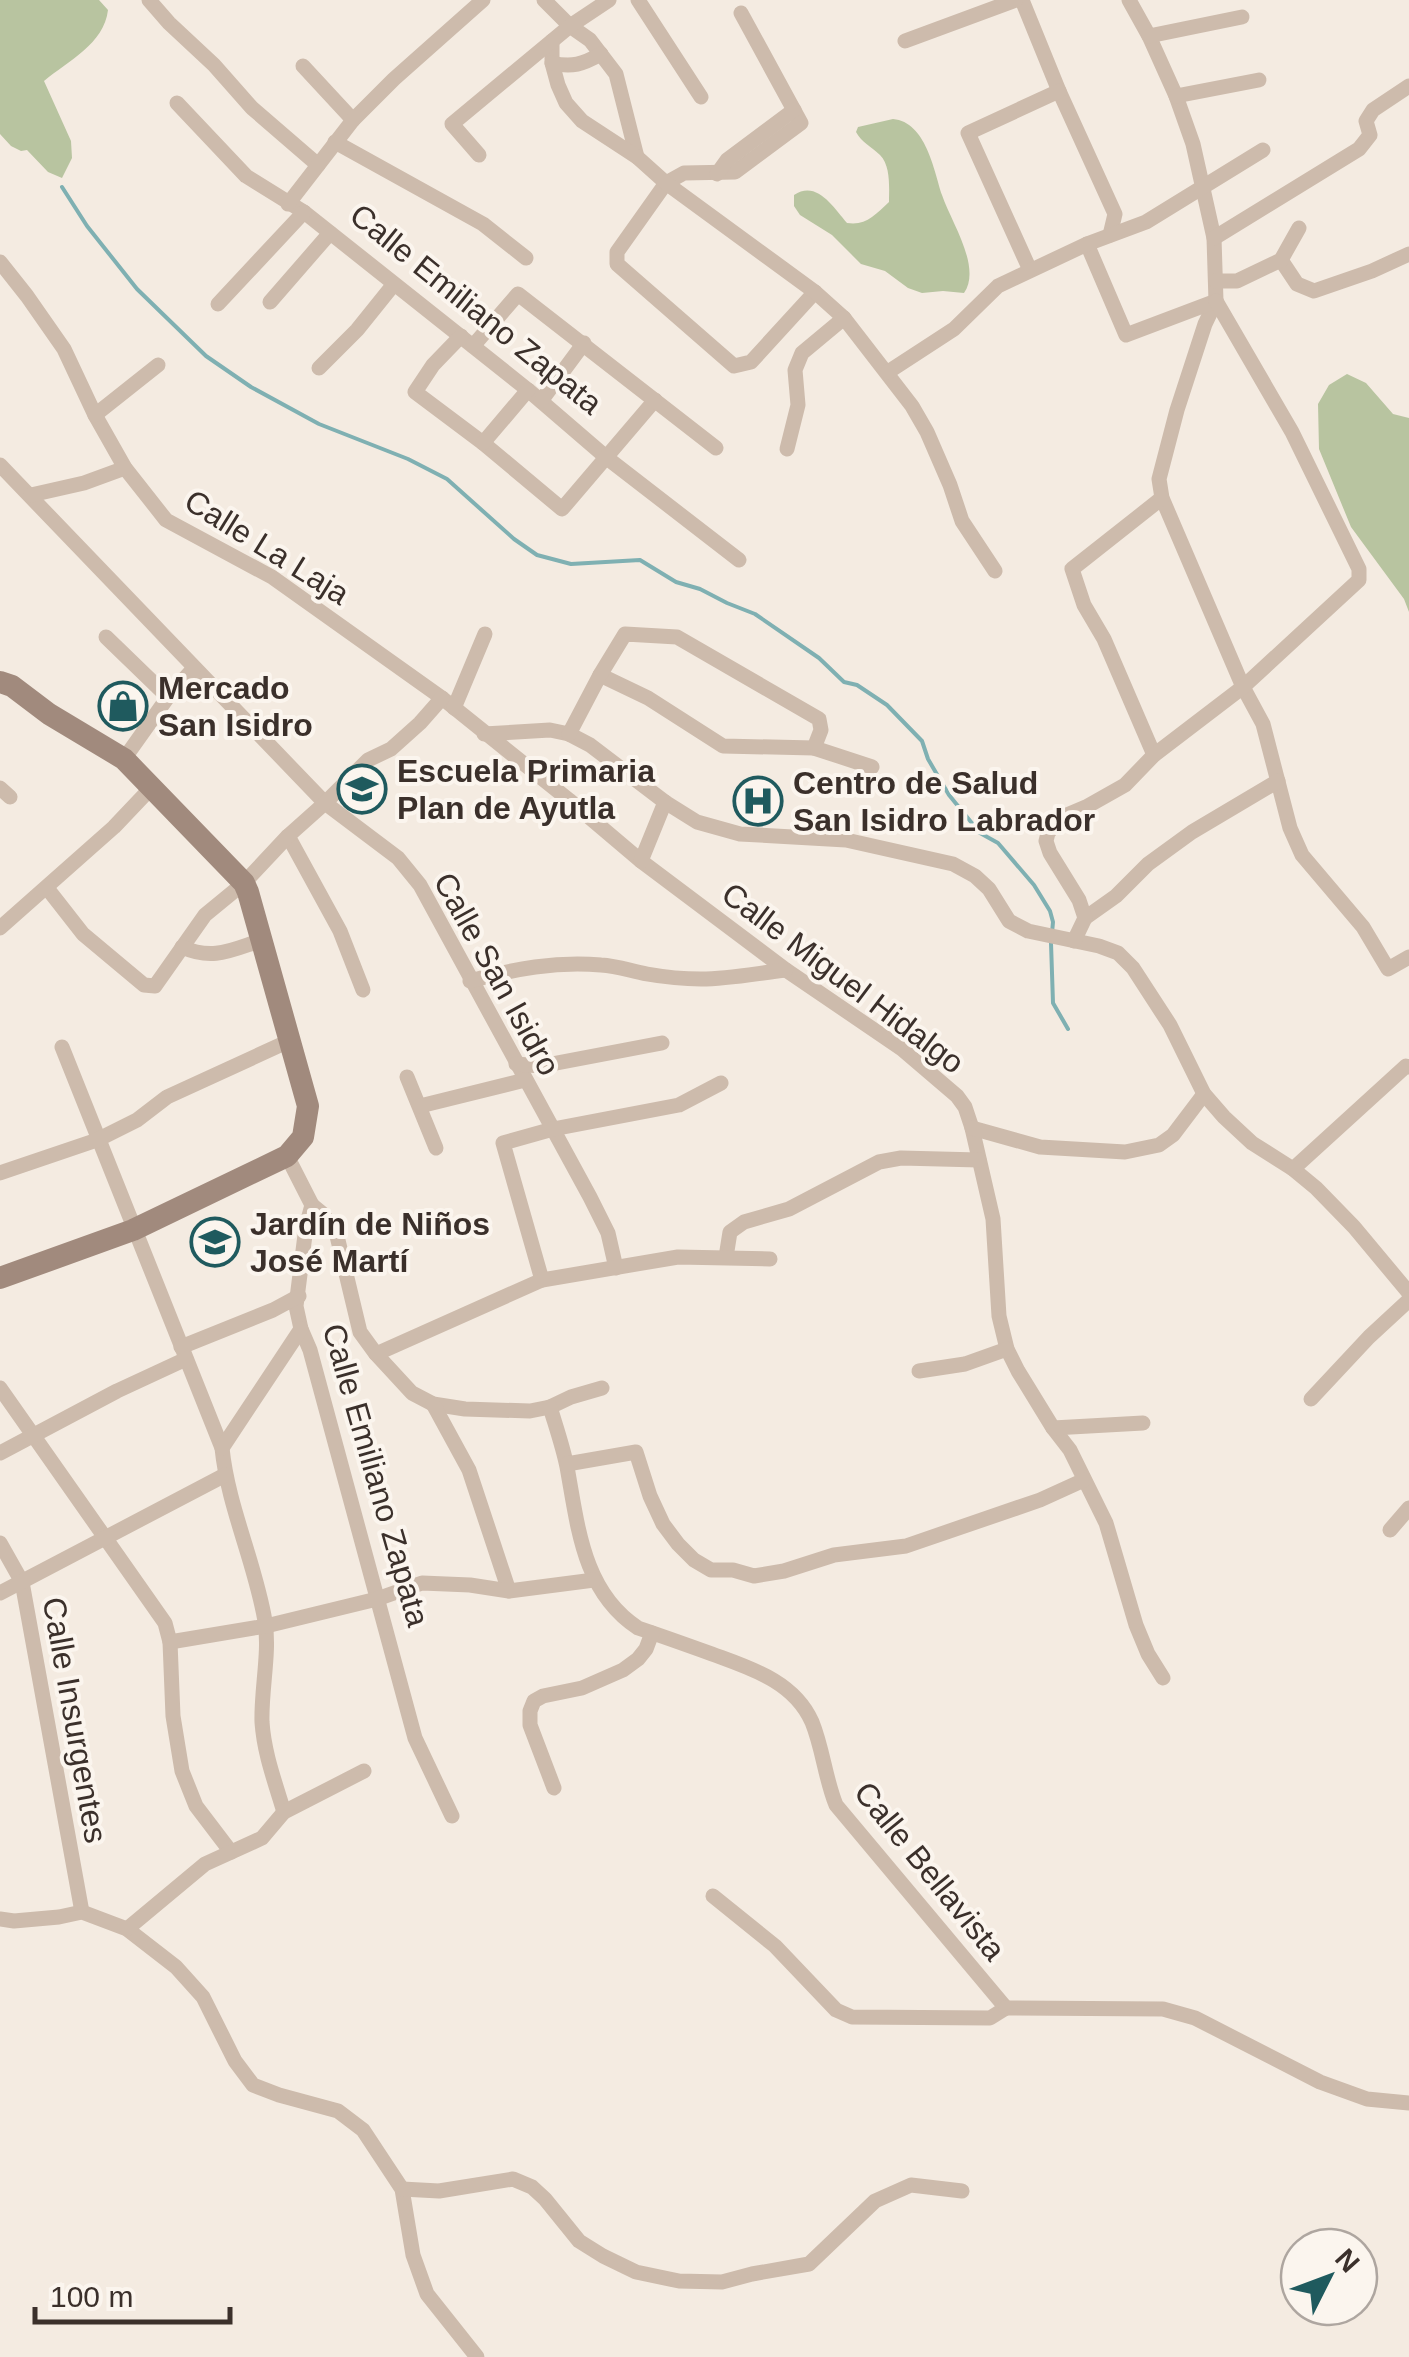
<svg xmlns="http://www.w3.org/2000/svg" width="1409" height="2357" viewBox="0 0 1409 2357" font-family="Arial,sans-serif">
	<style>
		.green { fill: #b8c4a0 }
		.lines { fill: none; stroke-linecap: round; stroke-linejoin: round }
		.stream { stroke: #7fb0b2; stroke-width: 4 }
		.street { stroke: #cdbbac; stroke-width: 15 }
		.secondary { stroke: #a18a7d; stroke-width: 22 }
		.labels { text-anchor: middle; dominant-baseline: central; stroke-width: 8; stroke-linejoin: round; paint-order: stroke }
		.street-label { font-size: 32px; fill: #3b302b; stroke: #fbf5ee }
		.poi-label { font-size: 32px; font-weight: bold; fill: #3b302b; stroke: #fbf5ee; text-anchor: start }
	</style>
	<rect width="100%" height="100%" fill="#f4ebe1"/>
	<g class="green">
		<path d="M0,0H99L108,10C104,44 68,61 44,81L71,141L72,158L62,178L48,172L27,150L21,151L11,146L0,134Z"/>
		<path d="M893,119C926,122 934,170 942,195C951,222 982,267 964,293L943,291L922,293L908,288L885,271L861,264L832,235L800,215L794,206V195C817,180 833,207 847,223C866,226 875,215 889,202C889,188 891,166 880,155C871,146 862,143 856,132L858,127Z"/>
		<path d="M1347,374L1366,383L1393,414L1409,418V612L1404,599L1351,527L1319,449L1318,404L1329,385Z"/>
	</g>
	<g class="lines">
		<g class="stream">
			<path d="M62,187L87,226L137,289L206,356L251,387L319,424L408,459L447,479L514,539L537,555L571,564L640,560L676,582L700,589L727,603L755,614L819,658L844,682L857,685L887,705L922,741L928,759L949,795L980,833L998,843L1034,885L1050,911L1053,922L1052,933"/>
			<path d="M1051,943L1053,1003L1068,1029"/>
		</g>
		<g class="street">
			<path d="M149,0L169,23L214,65L252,108L318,165"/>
			<path d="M544,0L570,26L590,40L616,74L637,157"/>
			<path d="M638,0L701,97"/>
			<path d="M1022,0L1059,91L1115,214L1110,235"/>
			<path d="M1129,0L1149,36L1176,96L1193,144L1214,238L1216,301L1205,324L1177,410L1159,479L1162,498L1243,687L1263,724L1290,828L1302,855L1363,927L1388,969L1409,957"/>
			<path d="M741,13L801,123L735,172L684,173L666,183L617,252V264L734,366L751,362L815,292"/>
			<path d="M1149,36L1242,17"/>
			<path d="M552,41V63L558,85L566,103L582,121L637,157L666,183L815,292L844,318L912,406L927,432L950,485L962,521L995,571"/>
			<path d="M905,41L1016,0"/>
			<path d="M552,63C572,68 583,64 601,54"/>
			<path d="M303,66L353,120"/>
			<path d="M1176,96L1259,80"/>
			<path d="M177,103L246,176L304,212L528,390L607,458L739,560"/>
			<path d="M335,142L483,224L526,258"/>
			<path d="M479,155L452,124L570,26L609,0"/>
			<path d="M717,174L727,160L794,110"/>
			<path d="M288,204L353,120L394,79L483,0"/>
			<path d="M1214,238L1359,149L1370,135L1366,121L1373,110L1409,86"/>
			<path d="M1087,244L1126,335L1216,301"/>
			<path d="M1281,260L1297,284L1314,291L1372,271L1409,254"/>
			<path d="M0,262L27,296L64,349L95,415L125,468L166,520L272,577L442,698L569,800L641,861L786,970L902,1049L957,1096L965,1107L972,1128L993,1219L999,1316L1007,1349L1018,1371L1053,1428L1070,1450L1106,1523L1136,1625L1148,1654L1163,1678"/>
			<path d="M1030,270L968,133L1059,91"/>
			<path d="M1216,281H1237L1281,260L1299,228"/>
			<path d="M270,302L330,233"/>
			<path d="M218,304L304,212"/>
			<path d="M461,336L433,365L415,392L483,443L562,509L655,400"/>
			<path d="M473,346L518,294L716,448"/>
			<path d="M319,368L357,330L394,284"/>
			<path d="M888,372L954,329L998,286L1087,244L1146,222L1263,150"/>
			<path d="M541,401L584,343"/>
			<path d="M95,415L158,365"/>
			<path d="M483,443L528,390"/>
			<path d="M787,449L798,405L795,370L802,353L844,318"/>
			<path d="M0,465L325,803L398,858L420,885L590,1197L608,1233L616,1268"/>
			<path d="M31,495L84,483L125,468"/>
			<path d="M106,637L168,697"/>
			<path d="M600,675L648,698L723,746L814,748L872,767"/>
			<path d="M454,708L485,634"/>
			<path d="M484,734L550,730L569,734L590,745L665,802L697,822L740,834L846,840L953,864L975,876L989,889L1009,921L1028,931L1099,946L1118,953L1133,968L1170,1025L1204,1094L1224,1117L1252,1143L1293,1169L1316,1188L1354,1227L1409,1293"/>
			<path d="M569,734L600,675L625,634L677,637L819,719L821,730L814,748"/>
			<path d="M1154,755L1104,639L1084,605L1072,569L1162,498"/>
			<path d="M124,759L168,697L194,668"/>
			<path d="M0,788L10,797"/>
			<path d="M288,836L340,931L363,990"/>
			<path d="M641,861L665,802"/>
			<path d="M47,888L83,934L144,985L155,986L205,915L244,883L288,836L325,803L368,760L391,749L420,723L442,698"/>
			<path d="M1085,918L1116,896L1148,864L1192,832L1278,781"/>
			<path d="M0,928L114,827L151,788"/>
			<path d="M1074,941L1085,918L1079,900L1050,853L1046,841L1048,833L1060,818L1086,807L1125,785L1154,755L1243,687L1359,580V569L1292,432L1216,301"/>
			<path d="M182,947C213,961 231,950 262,940"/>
			<path d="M470,981C514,969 556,961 601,965C617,966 631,971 647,974C664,977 684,979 701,979C730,979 758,973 786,970"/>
			<path d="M62,1047L222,1448C228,1507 255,1562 265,1621C270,1653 261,1689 262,1722C264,1753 275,1782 284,1812"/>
			<path d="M516,1064L541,1066L662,1043"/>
			<path d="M407,1077L436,1148"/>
			<path d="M420,1106L525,1080"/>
			<path d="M972,1128L1040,1147L1125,1152L1159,1145L1173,1135L1204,1094"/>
			<path d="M287,1156L312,1205L306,1227L296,1306L301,1329L310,1350L415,1738L452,1816"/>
			<path d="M1293,1169L1406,1066L1409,1067"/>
			<path d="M0,1173L97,1140L137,1120L167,1097L289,1041"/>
			<path d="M312,1205L323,1214L337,1236L360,1332L376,1354L412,1393L433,1404L465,1409L530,1411L550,1407L571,1397L602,1388"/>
			<path d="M726,1257L730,1232L744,1222L789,1209L879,1162L901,1158L979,1160"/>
			<path d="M542,1280L503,1143L553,1129L679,1105L721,1083"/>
			<path d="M181,1347L273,1310L299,1296"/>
			<path d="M376,1354L542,1280L678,1257L770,1259"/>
			<path d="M919,1371L965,1364L1007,1349"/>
			<path d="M0,1388L165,1623L170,1642L173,1716L182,1771L196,1806L231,1852"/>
			<path d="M1311,1399L1369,1337L1409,1300"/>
			<path d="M433,1404L469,1470L509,1591"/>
			<path d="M550,1407C556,1427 563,1447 567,1467C578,1527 583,1592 638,1628C662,1636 687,1645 712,1654C750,1668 794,1681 812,1722C823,1749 825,1778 836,1805L1006,2008"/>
			<path d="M1053,1428L1143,1423"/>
			<path d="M222,1448L301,1329"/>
			<path d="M0,1453L117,1391L186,1359"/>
			<path d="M567,1464L636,1452L650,1496L663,1524L678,1544L694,1560L711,1570H733L754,1576L784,1571L834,1555L906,1546L1040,1500L1084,1480"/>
			<path d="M1390,1530L1409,1508"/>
			<path d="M0,1543L22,1582L82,1912"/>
			<path d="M0,1593L225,1475"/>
			<path d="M170,1642L266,1626L377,1599L422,1583L470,1585L509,1591L594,1580"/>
			<path d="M554,1788L530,1725V1711L534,1701L543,1696L582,1688L623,1670L638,1659L646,1649L652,1633"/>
			<path d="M713,1896L775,1946L836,2010L852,2017L990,2018L1006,2008"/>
			<path d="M0,1919L14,1921L59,1917L82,1912L127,1929L176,1967L203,1997L235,2061L253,2085L279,2095L338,2111L363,2130L402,2189L413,2255L427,2294L477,2357"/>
			<path d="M127,1929L205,1864L262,1838L284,1812L364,1771"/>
			<path d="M1006,2008L1163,2009L1195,2018L1320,2082L1367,2099L1409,2103"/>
			<path d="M402,2189L439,2191L513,2179L532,2187L545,2199L579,2241L603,2256L636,2272L679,2281L722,2282L752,2274L809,2264L875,2201L911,2185L962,2191"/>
		</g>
		<path class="secondary" d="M0,682L12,686L49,714L124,759L244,883L248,892L308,1106L303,1137L287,1156L133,1230L0,1278"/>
	</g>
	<defs>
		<g id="shop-ring" transform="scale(2.5)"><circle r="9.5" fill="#fbf5ee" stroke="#1f5a5e" stroke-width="1.5"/><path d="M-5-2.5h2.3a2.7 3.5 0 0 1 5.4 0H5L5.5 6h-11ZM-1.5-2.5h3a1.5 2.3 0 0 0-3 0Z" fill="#1f5a5e"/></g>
		<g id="school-ring" transform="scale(2.5)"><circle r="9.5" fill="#fbf5ee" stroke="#1f5a5e" stroke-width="1.5"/><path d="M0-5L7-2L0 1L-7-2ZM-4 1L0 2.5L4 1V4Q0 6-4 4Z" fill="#1f5a5e"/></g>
		<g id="hospital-ring" transform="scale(2.5)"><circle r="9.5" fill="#fbf5ee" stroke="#1f5a5e" stroke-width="1.5"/><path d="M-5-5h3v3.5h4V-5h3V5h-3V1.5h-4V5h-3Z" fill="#1f5a5e"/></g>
	</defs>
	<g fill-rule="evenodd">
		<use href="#shop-ring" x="123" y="706"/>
		<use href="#school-ring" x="362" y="789"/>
		<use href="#hospital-ring" x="758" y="801"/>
		<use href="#school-ring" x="215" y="1242"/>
	</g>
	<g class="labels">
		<g class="street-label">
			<text transform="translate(476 309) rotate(39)">Calle Emiliano Zapata</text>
			<text transform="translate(267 547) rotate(32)">Calle La Laja</text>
			<text transform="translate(497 974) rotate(61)">Calle San Isidro</text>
			<text transform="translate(843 978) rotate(37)">Calle Miguel Hidalgo</text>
			<text transform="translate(376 1475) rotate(74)">Calle Emiliano Zapata</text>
			<text transform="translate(75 1720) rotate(80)">Calle Insurgentes</text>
			<text transform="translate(930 1871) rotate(51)">Calle Bellavista</text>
		</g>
		<g class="poi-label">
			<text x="158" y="688">Mercado<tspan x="158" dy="37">San Isidro</tspan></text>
			<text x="397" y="771">Escuela Primaria<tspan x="397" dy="37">Plan de Ayutla</tspan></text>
			<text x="793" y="783">Centro de Salud<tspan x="793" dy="37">San Isidro Labrador</tspan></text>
			<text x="250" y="1224">Jardín de Niños<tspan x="250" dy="37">José Martí</tspan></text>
		</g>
	</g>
	<g transform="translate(1329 2277) rotate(48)"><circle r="48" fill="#fbf5ee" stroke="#aea6a0" stroke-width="2.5"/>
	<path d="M0-8L18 38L0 25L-18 38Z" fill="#1f5a5e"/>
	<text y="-15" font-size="28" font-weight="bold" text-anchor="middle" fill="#3b302b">N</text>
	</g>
	<path d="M35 2307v15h195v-15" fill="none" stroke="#3b302b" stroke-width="5"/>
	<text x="50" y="2307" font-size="30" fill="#3b302b" stroke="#fbf5ee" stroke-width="8" paint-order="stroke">100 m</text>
</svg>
